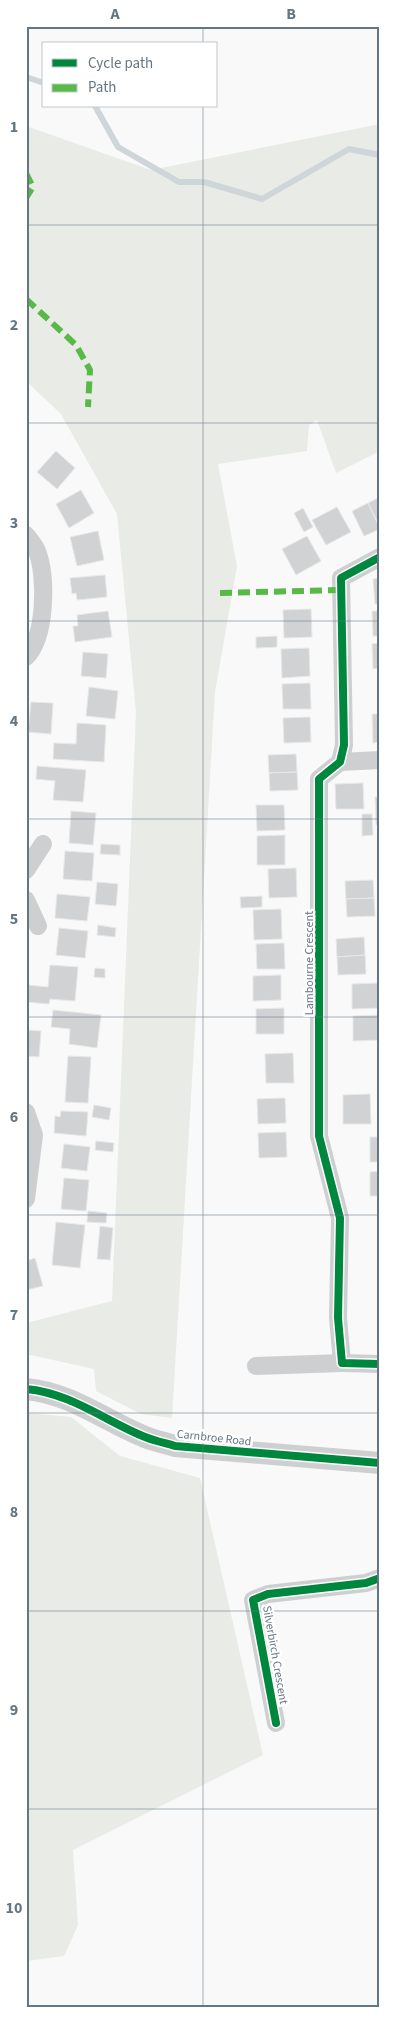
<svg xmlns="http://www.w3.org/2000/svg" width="406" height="2034" viewBox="0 0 406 2034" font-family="'Source Sans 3',sans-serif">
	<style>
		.green { fill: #e8ebe6 }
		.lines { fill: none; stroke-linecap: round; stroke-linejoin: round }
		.stream { stroke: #ced6d9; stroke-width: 6 }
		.building { fill: #d0d2d3; stroke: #e8e8e8 }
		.minor { stroke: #cecfd0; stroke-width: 18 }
		.tertiary { stroke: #cecfd0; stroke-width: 22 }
		.quiet { stroke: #58b947; stroke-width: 6; stroke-dasharray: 12 6; stroke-linecap: butt }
		.cycleway-casing { stroke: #fff; stroke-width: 11 }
		.cycleway { stroke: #00873e; stroke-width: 8 }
		.grid { fill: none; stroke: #657683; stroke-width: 1; stroke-opacity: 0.55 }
		.labels { text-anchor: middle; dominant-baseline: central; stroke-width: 5; stroke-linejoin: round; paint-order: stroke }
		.street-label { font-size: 12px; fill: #657683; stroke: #fff }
		.neatline { fill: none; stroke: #657683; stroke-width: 2 }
		.grid-label { font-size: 16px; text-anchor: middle; font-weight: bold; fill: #657683 }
	</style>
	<rect width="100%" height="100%" fill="#f9f9f9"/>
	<g class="green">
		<path d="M380,124V451L336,473L317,420L309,425L307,451L218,464L237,566L215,692L172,1418L141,1414L96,1391L94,1369L26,1354V1323L112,1301L136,712L117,514L61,414L26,381V126L151,170Z"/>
		<path d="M26,1413L71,1417L120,1456L200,1478L263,1755L73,1850L78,1925L64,1956L26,1961Z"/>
	</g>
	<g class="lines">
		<g class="stream">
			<path d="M26,77L44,83"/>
			<path d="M95,106L118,147L179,182H204L262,199L349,149L380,155"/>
		</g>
	</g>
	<g class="building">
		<path d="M56,451L75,468L57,489L37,472Z"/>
		<path d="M81,490L94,513L69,528L56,504Z"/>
		<path d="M380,497V527L368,503Z"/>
		<path d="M368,503L380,529L364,536L352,511Z"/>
		<path d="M337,507L351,532L326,545L312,520Z"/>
		<path d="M303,508L313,527L304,532L294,513Z"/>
		<path d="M98,531L104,560L77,566L70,537Z"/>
		<path d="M307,536L321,561L296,575L282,549Z"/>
		<path d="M105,575L107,597L77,600L76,593L72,594L70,578Z"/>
		<path d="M380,578V604H375L373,579Z"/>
		<path d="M311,609L312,637L284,638L283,610Z"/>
		<path d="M108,611L112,637L75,642L73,626H78L77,615Z"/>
		<path d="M372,611H380V636H373Z"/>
		<path d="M277,636V647L256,648V637Z"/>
		<path d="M380,643V668L373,669L372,644Z"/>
		<path d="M309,648L310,676L282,678L281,649Z"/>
		<path d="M83,652L108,654L106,678L81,676Z"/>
		<path d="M310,683L311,709H283L282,684Z"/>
		<path d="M89,687L118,691L115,719L86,716Z"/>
		<path d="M31,702L53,703L51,734L28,732Z"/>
		<path d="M372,714H380V742L373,743Z"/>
		<path d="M310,717L311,742L284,743L283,718Z"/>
		<path d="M77,723L106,725L104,762L53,759L54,743L76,744Z"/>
		<path d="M296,754L297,772L269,773L268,755Z"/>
		<path d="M37,766L86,770L83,802L53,800L55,781L36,779Z"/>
		<path d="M297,772L298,790L270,791L269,773Z"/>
		<path d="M363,783L364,809H336L335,784Z"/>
		<path d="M375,797H380V825H376Z"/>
		<path d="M256,805H284L285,830L257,831Z"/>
		<path d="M71,811L96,813L93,845L69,843Z"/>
		<path d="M362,814H372L373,835L362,836Z"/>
		<path d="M285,835V865H257V836Z"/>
		<path d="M101,844L120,845V855L100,854Z"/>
		<path d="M65,851L94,853L92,881L63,879Z"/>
		<path d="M296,868L297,897L269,898L268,869Z"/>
		<path d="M373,880L374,898L346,899L345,881Z"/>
		<path d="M97,882L118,884L116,906L95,904Z"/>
		<path d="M57,894L90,897L87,921L55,918Z"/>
		<path d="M262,896V907L241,908L240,897Z"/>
		<path d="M374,898L375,916L347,917L346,899Z"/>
		<path d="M281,909L282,939L254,940L253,910Z"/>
		<path d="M98,925L116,928L115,937L97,935Z"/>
		<path d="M59,928L88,931L85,958L56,955Z"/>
		<path d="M364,937L365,955L337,957L336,939Z"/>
		<path d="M284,943L285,969H257L256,944Z"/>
		<path d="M365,955L366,974L338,975L337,957Z"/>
		<path d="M50,965L78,967L75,1001L50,999L49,1004L26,1002L27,985L48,987Z"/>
		<path d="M95,968L105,969V978L94,977Z"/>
		<path d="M281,975V1000L253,1001V976Z"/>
		<path d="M379,983L380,1008L352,1009V984Z"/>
		<path d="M284,1008V1034H256V1009Z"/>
		<path d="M53,1010L101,1015L97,1048L69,1044L70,1029L51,1027Z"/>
		<path d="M380,1015V1040L353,1041V1016Z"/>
		<path d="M26,1030L41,1031L39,1057L26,1056Z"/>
		<path d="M293,1053L294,1083H266L265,1054Z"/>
		<path d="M68,1056L91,1057L88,1103L65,1102Z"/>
		<path d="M370,1094L371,1124H343V1095Z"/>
		<path d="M285,1098L286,1123L258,1124L257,1099Z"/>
		<path d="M94,1105L111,1108L109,1120L92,1117Z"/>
		<path d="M61,1111L88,1112L86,1136L54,1133L55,1116L60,1117Z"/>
		<path d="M286,1132L287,1157L259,1158L258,1133Z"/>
		<rect x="370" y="1137" width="10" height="25"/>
		<path d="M96,1141L114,1143L113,1152L95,1150Z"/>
		<path d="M64,1144L90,1147L87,1171L61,1168Z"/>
		<path d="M380,1171V1196H370V1172Z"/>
		<path d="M64,1178L89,1180L86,1211L61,1209Z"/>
		<path d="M88,1211L107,1213L106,1223L87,1222Z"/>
		<path d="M56,1222L85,1225L80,1268L52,1265Z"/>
		<path d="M100,1226L113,1228L110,1260L97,1259Z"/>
		<path d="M35,1258L43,1286L26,1290V1261Z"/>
	</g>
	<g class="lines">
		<g class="minor">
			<path d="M26,535C30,540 35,546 37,551C47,577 46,637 26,657"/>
			<path d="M380,557L341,578L344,745L340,762L319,779V1136L340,1218L338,1318L342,1363L380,1364"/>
			<path d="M340,762L380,760"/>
			<path d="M26,870L43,844"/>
			<path d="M26,900L38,926"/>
			<path d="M26,1112L34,1135L26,1199"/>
			<path d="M256,1366L342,1363"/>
			<path d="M276,1723L253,1600L268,1594L366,1583L380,1578"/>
		</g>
		<path class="tertiary" d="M26,1389C71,1393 105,1421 145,1437C155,1441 165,1443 175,1446L380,1463"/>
		<g class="quiet">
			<path d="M26,173L33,187L26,198"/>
			<path d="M26,299L76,345L90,370L88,407"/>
			<path d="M220,593L340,590"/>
		</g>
		<g class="cycleway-casing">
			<g id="cycleway">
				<path d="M380,557L341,578L344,745L340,762L319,779V1136L340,1218L338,1318L342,1363L380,1364"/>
				<path d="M26,1389C71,1393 105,1421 145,1437C155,1441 165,1443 175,1446L380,1463"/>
				<path d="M276,1723L253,1600L268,1594L366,1583L380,1578"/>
			</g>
		</g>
		<use href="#cycleway" class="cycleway"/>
	</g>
	<path class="grid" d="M203,26V44M203,106V2008M26,225H380M26,423H380M26,621H380M26,819H380M26,1017H380M26,1215H380M26,1413H380M26,1611H380M26,1809H380"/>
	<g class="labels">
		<g class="street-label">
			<text transform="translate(309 963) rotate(-90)">Lambourne Crescent</text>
			<text transform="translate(214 1438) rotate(6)">Carnbroe Road</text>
			<text transform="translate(275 1655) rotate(80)">Silverbirch Crescent</text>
		</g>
	</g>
	<rect width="406" height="2034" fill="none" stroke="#ffffff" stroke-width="55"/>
	<rect x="42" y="42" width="175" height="65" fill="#ffffff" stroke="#c1c8cd"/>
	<rect x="52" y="59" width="25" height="8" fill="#00873e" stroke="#c1c8cd"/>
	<text x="88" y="68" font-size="15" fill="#657683">Cycle path</text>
	<rect x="52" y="84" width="25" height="8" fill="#58b947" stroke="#c1c8cd"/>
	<text x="88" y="92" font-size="15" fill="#657683">Path</text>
	<rect x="28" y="28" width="350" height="1978" class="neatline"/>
	<g class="grid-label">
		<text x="115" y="19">A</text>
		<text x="291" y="19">B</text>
		<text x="14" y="132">1</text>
		<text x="14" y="330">2</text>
		<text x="14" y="528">3</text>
		<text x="14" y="726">4</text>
		<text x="14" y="924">5</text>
		<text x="14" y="1122">6</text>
		<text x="14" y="1320">7</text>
		<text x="14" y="1517">8</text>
		<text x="14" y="1715">9</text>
		<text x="14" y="1913">10</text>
	</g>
</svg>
